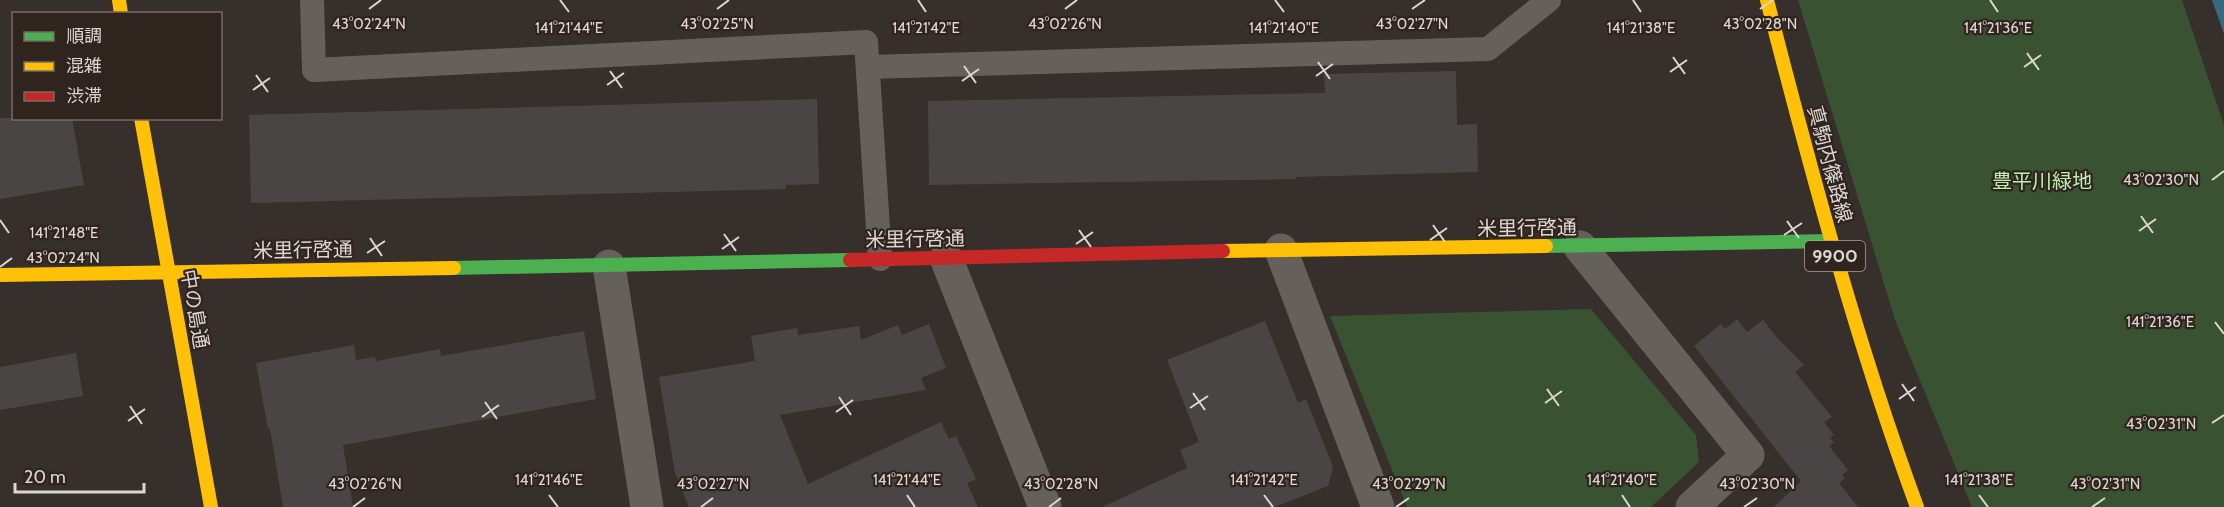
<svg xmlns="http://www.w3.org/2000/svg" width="2224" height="507" viewBox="0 0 2224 507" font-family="Cabin,'Noto Sans JP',sans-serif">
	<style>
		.green { fill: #395231 }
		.water { fill: #376980 }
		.building { fill: #4a4545 }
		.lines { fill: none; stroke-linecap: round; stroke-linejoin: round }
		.lane { stroke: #66605a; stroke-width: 24 }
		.street { stroke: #66605a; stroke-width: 33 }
		.fast { stroke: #4caf50; stroke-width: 14 }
		.slow { stroke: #ffc107; stroke-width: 14 }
		.jam { stroke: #c62828; stroke-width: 14 }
		.ticks { fill: none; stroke: #ded6d2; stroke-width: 2 }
		.labels { text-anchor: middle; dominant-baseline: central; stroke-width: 4.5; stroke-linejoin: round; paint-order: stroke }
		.shield { fill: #2f241e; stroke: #aaa19c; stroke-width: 1.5 }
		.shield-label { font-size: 18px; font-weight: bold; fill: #ded6d2 }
		.street-label { font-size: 20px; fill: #ded6d2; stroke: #2f241e }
		.park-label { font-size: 20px; fill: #bcefaf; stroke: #2f241e }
		.ticks-label { font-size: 15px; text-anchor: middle; fill: #ded6d2; stroke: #2f241e; stroke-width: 4.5; stroke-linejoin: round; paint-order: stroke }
	</style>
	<rect width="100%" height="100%" fill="#362f2c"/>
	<g class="green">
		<path d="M1798,0H2182L2224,125V507H1972L1895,320Z"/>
		<path d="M1591,309L1696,435L1699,462L1651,507H1407L1330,316Z"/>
	</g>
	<path class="water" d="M2212,0H2224V34Z"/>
	<g class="building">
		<path d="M1456,71L1457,125L1477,124L1478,172L1295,177L1296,179L929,185L928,101L1325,93L1324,74Z"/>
		<path d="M817,99L819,184L786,185V189L251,203L249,115Z"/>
		<path d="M0,118H72L84,185L0,199Z"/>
		<path d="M1737,319L1747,332L1763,320L1779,340L1804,365L1795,372L1832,417L1824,422L1834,435L1830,438L1834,443L1829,446L1848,470L1842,475L1845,478L1839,483L1858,507H1774L1801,481L1694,346L1721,324L1725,329Z"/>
		<path d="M1265,321L1298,403L1306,399L1333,467L1328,486L1275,507H1102L1187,468L1180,450L1199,442L1167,360Z"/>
		<path d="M929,324L946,368L921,378L926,390L780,415L808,484L941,422L949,439L956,436L976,479L967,483L978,507H689L675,473L659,377L755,361L751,336L797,328L798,335L859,326L861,340L898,325L902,335Z"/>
		<path d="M584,331L596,399L343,445L353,507H283L270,429H268L256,363L354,345L356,360L375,357L376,361L440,349L441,356Z"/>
		<path d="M76,353L83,396L0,410V367Z"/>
	</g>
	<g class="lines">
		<g class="lane">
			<path d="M312,0L314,70L866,42L880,259"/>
			<path d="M868,67L1488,49L1549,0"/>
		</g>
		<g class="street">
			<path d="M1580,247L1748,455L1692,507"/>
			<path d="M1281,250L1378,507"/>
			<path d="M946,258L1045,507"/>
			<path d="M609,266L647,507"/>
		</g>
		<g class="fast">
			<path d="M1546,246L1830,241"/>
			<path d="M454,268L850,260"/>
		</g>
		<g class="slow">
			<path d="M119,0L121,14"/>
			<path d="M1767,0C1811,171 1856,341 1917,507"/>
			<path d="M141,118L211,507"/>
			<path d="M1223,251L1546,246"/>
			<path d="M0,275L454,268"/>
		</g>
		<path class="jam" d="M850,260L1223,251"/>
	</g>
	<path class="ticks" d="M560,0L569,12M918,0L926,12M1275,0L1284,12M1633,0L1641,12M1990,0L1998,12M369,9L381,0M717,9L729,0M1065,9L1077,0M1412,9L1425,0M1760,9L1773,0M2027,53L2039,70M1673,57L1685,74M1318,62L1330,79M964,66L976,83M2024,67L2041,55M610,71L622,88M1670,72L1687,60M256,75L268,92M1316,76L1333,64M962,81L979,69M607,85L624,73M253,90L270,78M2212,180L2224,171M2141,216L2153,233M0,220L9,233M1787,221L1799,238M1433,225L1445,242M1079,230L1091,247M2139,231L2156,219M724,234L736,251M1784,235L1802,223M370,238L382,256M1430,240L1447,228M1076,244L1093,232M722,249L739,237M367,253L385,241M0,267L12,258M2215,322L2224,334M1902,384L1914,401M1547,389L1559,406M1193,393L1205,410M839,397L851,415M1899,399L1916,387M485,402L497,419M1545,403L1562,391M130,406L142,424M1190,408L1208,396M836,412L853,400M482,417L499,405M128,421L145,409M2212,423L2224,415M549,495L558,507M907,495L915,507M1264,495L1273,507M1622,495L1630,507M1979,495L1988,507M353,507L365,498M701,507L713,498M1049,507L1061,498M1396,507L1409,498M1744,507L1757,498M2092,507L2105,498"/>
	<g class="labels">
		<rect class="shield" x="1805" y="241" width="60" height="30" rx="4.5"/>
		<g class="shield-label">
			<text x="1835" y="256">9900</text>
		</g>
		<g class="street-label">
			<text transform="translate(1830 164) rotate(75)">真駒内篠路線</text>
			<text transform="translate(1527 228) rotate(-1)">米里行啓通</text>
			<text transform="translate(915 239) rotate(-1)">米里行啓通</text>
			<text transform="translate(303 250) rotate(-1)">米里行啓通</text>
			<text transform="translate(195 309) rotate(80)">中の島通</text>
		</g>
		<g class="park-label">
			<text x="2042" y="181">豊平川緑地</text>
		</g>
	</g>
	<g class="ticks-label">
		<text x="717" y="29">43°02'25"N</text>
		<text x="1412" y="29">43°02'27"N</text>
		<text x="1760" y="29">43°02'28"N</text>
		<text x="369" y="29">43°02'24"N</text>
		<text x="1065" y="29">43°02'26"N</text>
		<text x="926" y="33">141°21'42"E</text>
		<text x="1284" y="33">141°21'40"E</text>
		<text x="1641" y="33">141°21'38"E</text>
		<text x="1998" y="33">141°21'36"E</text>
		<text x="569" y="33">141°21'44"E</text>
		<text x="2161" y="185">43°02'30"N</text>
		<text x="64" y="238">141°21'48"E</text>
		<text x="63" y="263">43°02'24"N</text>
		<text x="2160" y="327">141°21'36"E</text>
		<text x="2161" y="429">43°02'31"N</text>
		<text x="549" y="485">141°21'46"E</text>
		<text x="907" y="485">141°21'44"E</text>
		<text x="1264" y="485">141°21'42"E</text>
		<text x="1622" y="485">141°21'40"E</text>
		<text x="1979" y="485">141°21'38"E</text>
		<text x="365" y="489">43°02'26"N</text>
		<text x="713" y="489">43°02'27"N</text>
		<text x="1061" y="489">43°02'28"N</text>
		<text x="1409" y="489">43°02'29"N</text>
		<text x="1757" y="489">43°02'30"N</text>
		<text x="2105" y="489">43°02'31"N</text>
	</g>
	<rect x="12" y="12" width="210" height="108" fill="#2f241e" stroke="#756b66" stroke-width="1.5"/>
	<rect x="24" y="32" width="30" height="9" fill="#4caf50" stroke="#756b66" stroke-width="1.5"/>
	<text x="66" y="42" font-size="18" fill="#ded6d2">順調</text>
	<rect x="24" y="62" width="30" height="9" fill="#ffc107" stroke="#756b66" stroke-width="1.5"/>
	<text x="66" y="72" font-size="18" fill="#ded6d2">混雑</text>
	<rect x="24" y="92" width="30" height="9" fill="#c62828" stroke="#756b66" stroke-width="1.5"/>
	<text x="66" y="102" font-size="18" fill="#ded6d2">渋滞</text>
	<path d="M15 483v9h129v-9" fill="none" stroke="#ded6d2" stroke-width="3"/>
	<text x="24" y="483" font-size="18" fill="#ded6d2" stroke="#2f241e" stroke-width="4.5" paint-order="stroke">20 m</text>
</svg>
